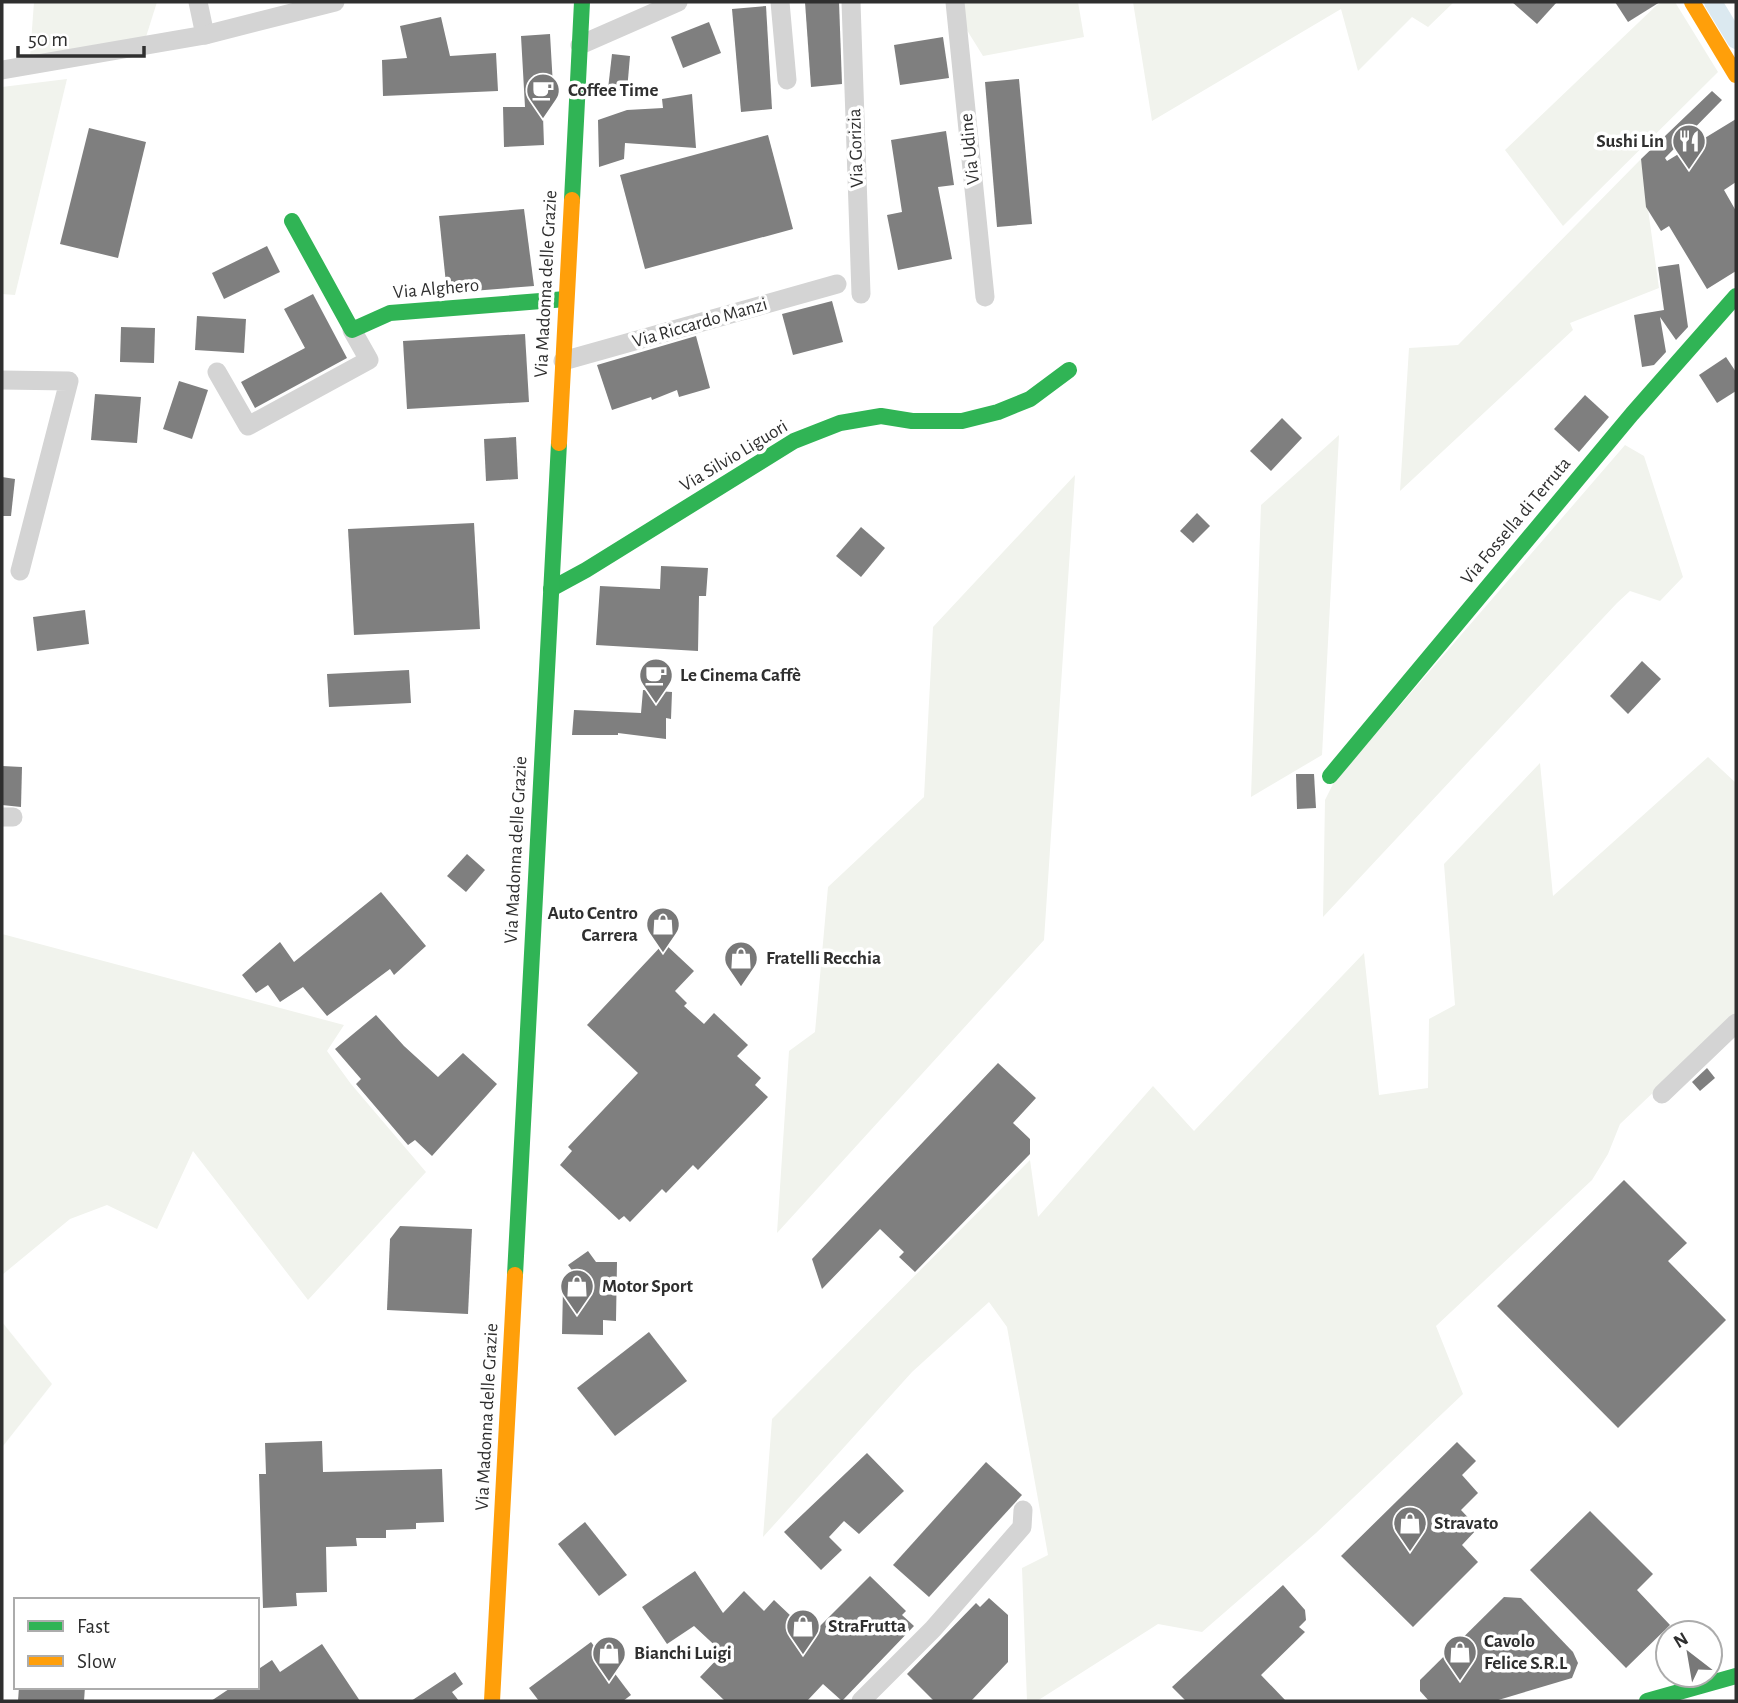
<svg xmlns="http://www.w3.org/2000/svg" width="1738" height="1703" viewBox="0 0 1738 1703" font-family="'Alegreya Sans',sans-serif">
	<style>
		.green { fill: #f1f3ed }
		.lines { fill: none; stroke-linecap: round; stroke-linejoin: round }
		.canal { stroke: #dbe9f0; stroke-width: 18 }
		.building { fill: #7f7f7f }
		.street { stroke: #d4d4d4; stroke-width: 19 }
		.fast { stroke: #30b455; stroke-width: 16 }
		.slow { stroke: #ff9f0a; stroke-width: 16 }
		.labels { text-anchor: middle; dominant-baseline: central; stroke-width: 7; stroke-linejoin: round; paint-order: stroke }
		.poi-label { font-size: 19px; font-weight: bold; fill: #2f2f2f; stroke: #fff; text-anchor: start }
		.street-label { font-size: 19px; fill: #2f2f2f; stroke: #fff }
	</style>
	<rect width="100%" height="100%" fill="#fff"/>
	<g class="green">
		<path d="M34,2H157L145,40L30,56Z"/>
		<path d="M963,2H1078L1084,37L983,56L965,27Z"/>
		<path d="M1133,2H1454L1428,27L1412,17L1358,71L1341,9L1152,121Z"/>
		<path d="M1660,2H1675L1718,72L1563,226L1505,150Z"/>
		<path d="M67,79L15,295L2,294V87Z"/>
		<path d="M1641,159L1659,288L1570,323L1573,330L1400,491L1409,348L1458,345Z"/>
		<path d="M1339,435L1322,755L1251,797L1261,505Z"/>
		<path d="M1625,445L1644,456L1683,577L1660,601L1630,591L1617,603L1323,917L1325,800L1334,782Z"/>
		<path d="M1075,475L1044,940L777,1233L789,1051L815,1032L828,887L924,797L933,627Z"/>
		<path d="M1708,757L1736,783V1014L1620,1124L1608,1154L1592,1180L1436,1326L1463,1394L1316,1533L1202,1632L1158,1624L1037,1701H1027L1022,1568L1048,1555L1007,1327L989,1302L912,1372L763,1537L772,1419L1030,1160L1038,1217L1153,1086L1194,1131L1364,953L1379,1095L1428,1088L1429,1019L1455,1005L1444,864L1540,763L1553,896Z"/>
		<path d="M2,934L344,1025L327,1051L351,1084L426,1172L308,1300L193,1151L157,1229L107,1205L70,1219L2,1275Z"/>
		<path d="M2,1322L52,1384L3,1446L2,1444Z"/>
	</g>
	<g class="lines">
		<path class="canal" d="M1713,2L1736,40"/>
	</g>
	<g class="building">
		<path d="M805,2H839L842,84L811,87Z"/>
		<path d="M1512,2H1557L1537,24Z"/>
		<path d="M1615,2H1660L1628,22Z"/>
		<path d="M766,6L772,109L741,112L732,9Z"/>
		<path d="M441,17L450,56L496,53L498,91L383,96L382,60L407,58L400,26Z"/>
		<path d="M709,22L721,53L683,68L671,37Z"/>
		<path d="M550,34L553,86L542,87L544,145L504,147L503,107H525L521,36Z"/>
		<path d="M943,37L949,78L900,85L894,45Z"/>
		<path d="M612,54L630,56L627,91L608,89Z"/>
		<path d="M1019,79L1032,224L997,227L985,82Z"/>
		<path d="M1712,91L1722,100L1665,158L1667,161L1736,119V182L1724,190L1736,211V271L1707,289L1669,226L1661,231L1646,207L1641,159Z"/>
		<path d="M692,94L696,148L625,143L624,159L599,167L598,120L627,110L663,108L662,99Z"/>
		<path d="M89,128L146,142L118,258L60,244Z"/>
		<path d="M946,131L954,185L938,187L952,259L898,270L887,215L902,212L891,140Z"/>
		<path d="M768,135L793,229L645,269L620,175Z"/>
		<path d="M524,209L534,286L447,293L439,216Z"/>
		<path d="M267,246L280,272L224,299L212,273Z"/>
		<path d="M1679,264L1688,327L1676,340L1660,317L1666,352L1654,365L1642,367L1634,315L1664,310L1658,267Z"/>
		<path d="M313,294L347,358L255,408L241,382L305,348L284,309Z"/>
		<path d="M832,301L843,342L793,355L782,314Z"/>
		<path d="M197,316L246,319L244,353L195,350Z"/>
		<path d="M121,327L155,328L154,363L120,362Z"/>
		<path d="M525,334L529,402L407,409L403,341Z"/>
		<path d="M696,336L710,388L679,397L677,390L652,400L651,397L612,410L597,365Z"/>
		<path d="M1726,357L1736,372V391L1717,403L1699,375Z"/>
		<path d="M179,381L208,390L192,439L163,429Z"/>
		<path d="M95,394L141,397L137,443L91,440Z"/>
		<path d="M1585,395L1609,417L1579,452L1554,429Z"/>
		<path d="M1282,418L1302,438L1271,471L1250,451Z"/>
		<path d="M516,437L518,479L486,481L484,439Z"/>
		<path d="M2,477L15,479L11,516H2Z"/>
		<path d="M1197,513L1210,526L1193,543L1180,531Z"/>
		<path d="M474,523L480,629L354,635L348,529Z"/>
		<path d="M861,527L885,548L861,577L836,556Z"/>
		<path d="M661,566L708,568L706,596H699L698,651L596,645L600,586L660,589Z"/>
		<path d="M85,610L89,644L37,651L33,617Z"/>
		<path d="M1642,661L1661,679L1628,714L1610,696Z"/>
		<path d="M409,670L411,703L329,707L327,674Z"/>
		<path d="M643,690L672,692L671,719L666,718V739L618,733V735H572L574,710L641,713Z"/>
		<path d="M2,766L22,767L21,807L2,805Z"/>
		<path d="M1296,774H1314L1316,808L1297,809Z"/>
		<path d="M467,854L485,870L466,892L447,876Z"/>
		<path d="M381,892L426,946L394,975L390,969L327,1016L303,987L280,1002L268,985L256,993L242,975L280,942L294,962Z"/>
		<path d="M664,943L694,971L675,991L687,1003L684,1006L704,1024L714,1013L748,1045L737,1056L761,1078L755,1085L768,1097L698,1170L693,1165L666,1193L662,1189L630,1222L624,1216L619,1220L560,1165L572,1151L568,1147L638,1073L587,1025Z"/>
		<path d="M376,1015L404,1046L438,1077L463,1053L497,1084L432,1156L415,1140L408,1145L356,1084L361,1079L335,1049Z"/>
		<path d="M998,1063L1036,1098L1013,1123L1030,1139V1154L915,1272L899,1257L904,1252L880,1229L822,1289L812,1259Z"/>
		<path d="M1707,1068L1715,1078L1700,1091L1692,1082Z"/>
		<path d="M1624,1180L1687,1243L1668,1261L1726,1320L1618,1428L1497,1306Z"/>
		<path d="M400,1226L472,1229L468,1314L387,1310L390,1239Z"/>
		<path d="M588,1251L596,1262H617L616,1321L603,1320V1335L562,1334L563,1288L586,1289L568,1265Z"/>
		<path d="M649,1332L687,1381L615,1436L577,1388Z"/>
		<path d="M322,1441L323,1472L442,1469L444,1522L416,1523V1529L386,1530V1538H356L357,1546L326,1547L327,1592L296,1593L297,1606L263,1608L259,1474H266L265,1443Z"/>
		<path d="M1457,1442L1476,1461L1462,1475L1478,1493L1461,1510L1478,1528L1462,1545L1478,1562L1413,1627L1341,1556Z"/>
		<path d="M867,1453L904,1491L859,1534L844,1521L829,1537L842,1550L821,1570L784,1532Z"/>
		<path d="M986,1462L1022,1495L929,1597L893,1565Z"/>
		<path d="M1590,1511L1653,1574L1637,1590L1670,1625L1626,1668L1530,1570Z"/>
		<path d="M585,1522L627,1575L599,1596L558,1544Z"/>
		<path d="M695,1571L723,1613L744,1591L764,1611L774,1600L811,1635L870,1576L906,1611L902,1615L914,1626L842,1701L823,1684L807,1701H725L700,1677L723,1653L694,1626L667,1644L642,1607Z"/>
		<path d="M1283,1585L1305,1610L1306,1620L1299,1627L1305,1632L1261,1675L1286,1701H1186L1172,1687Z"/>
		<path d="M1504,1597L1521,1598L1573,1652L1578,1663L1572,1678L1495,1701H1429L1420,1691V1680Z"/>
		<path d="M989,1598L1008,1615V1662L971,1701H934L907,1674L976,1603L980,1607Z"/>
		<path d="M591,1642L631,1695L623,1701H539L529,1688Z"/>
		<path d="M322,1644L360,1701H211L232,1687H257V1670L272,1660L280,1672Z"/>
		<path d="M455,1672L463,1684L452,1692L459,1701H411Z"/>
		<path d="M19,1687H85L84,1701H18Z"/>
	</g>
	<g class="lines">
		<g class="street">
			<path d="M198,2L205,35"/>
			<path d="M780,2L787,80"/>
			<path d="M851,2L861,294"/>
			<path d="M955,2L985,297"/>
			<path d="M580,45L678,2"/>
			<path d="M2,70L205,35L335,2"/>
			<path d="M563,361L837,284"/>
			<path d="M217,372L248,426L369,360L352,330"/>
			<path d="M2,380L69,381L20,571"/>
			<path d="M2,817H13"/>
			<path d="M1662,1094L1736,1023"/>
			<path d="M861,1701L933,1629L1022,1527L1023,1510"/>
		</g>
		<g class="fast">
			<path d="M572,200L582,2"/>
			<path d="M292,221L352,330L390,313L566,299"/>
			<path d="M551,589L586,570L794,441L840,423L881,416L912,421H962L998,412L1030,399L1069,370"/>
			<path d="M1330,776L1632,414L1736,296"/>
			<path d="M515,1275L559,443"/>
			<path d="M1647,1701L1736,1676"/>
		</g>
		<g class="slow">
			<path d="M1692,2L1736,75"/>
			<path d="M559,443L572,200"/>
			<path d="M492,1701L515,1275"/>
		</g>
	</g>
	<defs>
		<g id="cafe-pin" transform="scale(1.75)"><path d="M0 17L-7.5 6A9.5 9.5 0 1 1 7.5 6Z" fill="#787878" stroke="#fff"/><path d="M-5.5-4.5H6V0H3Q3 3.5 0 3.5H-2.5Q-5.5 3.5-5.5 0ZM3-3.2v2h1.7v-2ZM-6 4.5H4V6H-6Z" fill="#fff"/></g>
		<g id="restaurant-pin" transform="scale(1.75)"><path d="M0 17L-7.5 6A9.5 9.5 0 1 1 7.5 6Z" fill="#787878" stroke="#fff"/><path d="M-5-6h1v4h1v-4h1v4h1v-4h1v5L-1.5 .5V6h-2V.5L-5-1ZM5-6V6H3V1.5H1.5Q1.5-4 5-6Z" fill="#fff"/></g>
		<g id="shop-pin" transform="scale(1.75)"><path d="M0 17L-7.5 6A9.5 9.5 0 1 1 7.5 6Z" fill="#787878" stroke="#fff"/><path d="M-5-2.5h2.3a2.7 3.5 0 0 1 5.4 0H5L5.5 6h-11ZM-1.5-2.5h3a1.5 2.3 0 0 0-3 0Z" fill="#fff"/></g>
	</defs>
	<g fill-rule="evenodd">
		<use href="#cafe-pin" x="543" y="90"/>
		<use href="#restaurant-pin" x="1689" y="141"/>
		<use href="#cafe-pin" x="656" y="675"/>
		<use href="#shop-pin" x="663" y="924"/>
		<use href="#shop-pin" x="741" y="958"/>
		<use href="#shop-pin" x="577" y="1286"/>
		<use href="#shop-pin" x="1410" y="1523"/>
		<use href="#shop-pin" x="803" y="1626"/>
		<use href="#shop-pin" x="1460" y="1652"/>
		<use href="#shop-pin" x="609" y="1653"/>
	</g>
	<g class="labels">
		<g class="poi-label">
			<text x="568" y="90">Coffee Time</text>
			<text x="1664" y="141" text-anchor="end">Sushi Lin</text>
			<text x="680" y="675">Le Cinema Caffè</text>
			<text x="638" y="913" text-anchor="end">Auto Centro<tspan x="638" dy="22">Carrera</tspan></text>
			<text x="766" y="958">Fratelli Recchia</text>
			<text x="602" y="1286">Motor Sport</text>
			<text x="1434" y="1523">Stravato</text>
			<text x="828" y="1626">StraFrutta</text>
			<text x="1484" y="1641">Cavolo<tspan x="1484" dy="22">Felice S.R.L</tspan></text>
			<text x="634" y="1653">Bianchi Luigi</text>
		</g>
		<g class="street-label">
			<text transform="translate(856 148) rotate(-92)">Via Gorizia</text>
			<text transform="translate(970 149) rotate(-96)">Via Udine</text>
			<text transform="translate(546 284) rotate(-87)">Via Madonna delle Grazie</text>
			<text transform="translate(436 289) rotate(-5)">Via Alghero</text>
			<text transform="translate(700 323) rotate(-16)">Via Riccardo Manzi</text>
			<text transform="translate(734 456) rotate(-31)">Via Silvio Liguori</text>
			<text transform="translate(1516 521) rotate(-50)">Via Fossella di Terruta</text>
			<text transform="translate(516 850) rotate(-87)">Via Madonna delle Grazie</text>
			<text transform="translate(487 1417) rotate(-87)">Via Madonna delle Grazie</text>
		</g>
	</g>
	<rect width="1738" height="1703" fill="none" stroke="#2f2f2f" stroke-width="7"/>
	<rect x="14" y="1598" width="245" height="91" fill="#ffffff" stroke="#acacac" stroke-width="2"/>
	<rect x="28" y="1621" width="35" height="10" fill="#30b455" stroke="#acacac" stroke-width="2"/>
	<text x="77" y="1633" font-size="21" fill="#2f2f2f">Fast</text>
	<rect x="28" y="1656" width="35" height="10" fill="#ff9f0a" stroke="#acacac" stroke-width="2"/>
	<text x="77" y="1668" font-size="21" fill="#2f2f2f">Slow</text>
	<g transform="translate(1689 1654) rotate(329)"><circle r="33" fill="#ffffff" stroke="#acacac" stroke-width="2"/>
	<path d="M0-5L12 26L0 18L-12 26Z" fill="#787878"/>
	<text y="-10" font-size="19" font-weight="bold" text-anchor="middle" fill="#2f2f2f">N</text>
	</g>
	<path d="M18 46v10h126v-10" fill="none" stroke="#2f2f2f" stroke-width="3.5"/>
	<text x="28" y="46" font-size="21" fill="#2f2f2f" stroke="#ffffff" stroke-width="5" paint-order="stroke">50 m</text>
</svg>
